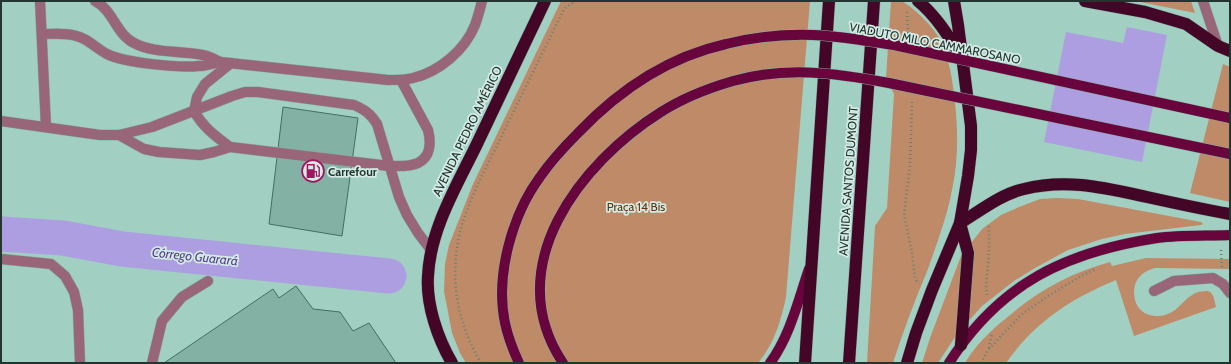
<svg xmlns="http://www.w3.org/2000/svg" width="1231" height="364" viewBox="0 0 1231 364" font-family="Cabin,sans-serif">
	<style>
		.green { fill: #bf8a67 }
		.water { fill: #ad9de1 }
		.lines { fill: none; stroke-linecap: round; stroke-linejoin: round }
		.river { stroke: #ad9de1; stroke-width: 35 }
		.building { fill: #83b1a4; stroke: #436f63 }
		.minor-casing { stroke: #85aea2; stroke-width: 11 }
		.major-casing { stroke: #85aea2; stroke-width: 11 }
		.highway-casing { stroke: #85aea2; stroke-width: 13 }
		.path { stroke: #618178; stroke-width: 2.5; stroke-dasharray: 1 3; stroke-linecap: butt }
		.minor { stroke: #996579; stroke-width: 10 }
		.major { stroke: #68053c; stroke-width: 10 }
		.highway { stroke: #430626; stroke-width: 12 }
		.major-bridge-casing { stroke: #85aea2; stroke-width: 11; stroke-linecap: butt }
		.major-bridge { stroke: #68053c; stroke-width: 10 }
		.labels { text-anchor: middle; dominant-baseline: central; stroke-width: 3.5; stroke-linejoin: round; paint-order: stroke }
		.street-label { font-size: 12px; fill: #223530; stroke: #d4ebe4 }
		.poi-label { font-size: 12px; font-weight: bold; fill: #223530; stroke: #d4ebe4; text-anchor: start }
		.park-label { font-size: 12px; fill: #5e3311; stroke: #d4ebe4 }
		.water-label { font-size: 13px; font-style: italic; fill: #583f90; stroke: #d4ebe4 }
	</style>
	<rect width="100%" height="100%" fill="#a1d0c2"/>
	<g class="green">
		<path d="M561,1H810L786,297C781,321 774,344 758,363H466L460,353L452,333L444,291L445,264L449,245L473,184Z"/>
		<path d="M891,1C895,1 900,0 903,2C910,5 927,21 932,28C947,46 951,71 954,93C958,126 959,158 952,190C947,217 937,243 928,269C915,300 903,331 893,363H867L875,226L887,208L894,94L886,78Z"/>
		<path d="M1135,1H1191L1195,13Z"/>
		<path d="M1223,64L1230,67V202L1190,193Z"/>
		<path d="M1057,198L1078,199L1201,222L1203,224L1201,225L1125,234L1102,239L1068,250L1035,268L1014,281L982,306L957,334L938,363H922L930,338L961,256L982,229L1001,215L1019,207L1040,199Z"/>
		<path d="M1146,258L1230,259V269L1155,268C1138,272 1130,286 1136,303C1143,319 1163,319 1175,310C1185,302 1191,291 1206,291C1207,291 1210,291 1211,293C1214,295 1215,303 1216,307L1134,336L1116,280C1070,299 1035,322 1006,363H965C975,346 989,332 1004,320C1036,292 1069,273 1110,262L1112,266Z"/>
	</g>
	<path class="water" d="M1127,27L1167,35L1142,162L1044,142L1066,32L1123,43Z"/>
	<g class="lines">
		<path class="river" d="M1,234L63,238L122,249L389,276"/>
	</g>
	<g class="building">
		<path d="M283,107L358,118L342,236L269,224Z"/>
		<path d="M296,286L313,309L340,312L353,331L369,323L396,363H164L273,289L279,298Z"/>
	</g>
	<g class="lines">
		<g class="minor-casing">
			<g id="minor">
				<path d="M40,1L46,127"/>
				<path d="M95,1C113,10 116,34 134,43C155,54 180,50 203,55C209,56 214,59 220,62"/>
				<path d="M1203,1L1218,46"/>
				<path d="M42,34C55,34 72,32 84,39C92,43 99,50 107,54C125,63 179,68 199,66C206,66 213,63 220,62L388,80C397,80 405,80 413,78C439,72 465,50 475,25C478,17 480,9 482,1"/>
				<path d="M231,63L205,84L197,97L194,111C203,127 215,136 230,147L389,166C398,166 410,167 418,163C431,157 431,142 428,130L401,80"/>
				<path d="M1,121L100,135H119L152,127L232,96L245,92H258L354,105C365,110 370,113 377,124L399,197L407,215L418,233L431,250"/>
				<path d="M119,135L144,149L159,152L200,155L214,152L230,147"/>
				<path d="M1,259L51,264L65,276L74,292L78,310L80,363"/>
				<path d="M1154,291L1174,281L1213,278L1223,284L1230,293"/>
				<path d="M152,363L162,321L182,297L208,281"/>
			</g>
		</g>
		<g class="major-casing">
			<g id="major">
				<path d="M770,363C790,336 798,301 809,269"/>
				<path d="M949,363C1000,283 1066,252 1157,238C1180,235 1207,236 1230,235"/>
			</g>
		</g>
		<g class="highway-casing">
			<g id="highway">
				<path d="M918,1C936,16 948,35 960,55"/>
				<path d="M1085,1L1145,12L1186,24L1218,46L1230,51"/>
				<path d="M960,223C980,211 1001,194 1024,189C1067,178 1105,188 1147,197C1174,203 1202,209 1230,214"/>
				<path d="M960,223L968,253L961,345"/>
				<path d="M452,363C438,339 426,305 428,276C430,230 456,187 476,146C499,98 522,49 545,1"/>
				<path d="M805,363L829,1"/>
				<path d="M849,363L874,1"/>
				<path d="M907,363L916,333L932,290L960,223L968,176L971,150V126L958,25L954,1"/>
			</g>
		</g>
		<g class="path">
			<path d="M907,12L908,33"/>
			<path d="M912,102L910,166L904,215L912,252L915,278L917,282L919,283"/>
			<path d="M1221,250L1222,267"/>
			<path d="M987,295L986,285L989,254V224"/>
			<path d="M989,348L992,333"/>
			<path d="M481,363C459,326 450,285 458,242C461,222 470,203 478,184L564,9L575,1"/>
			<path d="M981,363L988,350L1021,315L1048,296L1083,275L1096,269"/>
		</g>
		<use href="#minor" class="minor"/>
		<use href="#major" class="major"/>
		<use href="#highway" class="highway"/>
		<g class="major-bridge-casing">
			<g id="major-bridge">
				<path d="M519,363C513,350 508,337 505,323C495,276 512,215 540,177C551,161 564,147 578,133C618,91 668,57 726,44C754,37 783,34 813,35C840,36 867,41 894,45L1230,118"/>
				<path d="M563,363C499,267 580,163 661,112C683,98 709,88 733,81C787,66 835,73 889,83L1230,154"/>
			</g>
		</g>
		<use href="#major-bridge" class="major-bridge"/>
	</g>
	<defs>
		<g id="fuel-ring" transform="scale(1.15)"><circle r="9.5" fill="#d4ebe4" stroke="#a01660" stroke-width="1.5"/><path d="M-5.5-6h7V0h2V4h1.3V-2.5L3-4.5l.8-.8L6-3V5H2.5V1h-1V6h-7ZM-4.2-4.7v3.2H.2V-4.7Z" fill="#a01660"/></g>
	</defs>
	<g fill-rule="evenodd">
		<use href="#fuel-ring" x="313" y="171"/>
	</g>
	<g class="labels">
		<g class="street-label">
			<text transform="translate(935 43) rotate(11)">VIADUTO MILO CAMMAROSANO</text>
			<text transform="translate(467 131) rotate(-64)">AVENIDA PEDRO AMÉRICO</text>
			<text transform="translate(848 181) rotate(-86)">AVENIDA SANTOS DUMONT</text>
		</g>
		<g class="poi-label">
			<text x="328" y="171">Carrefour</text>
		</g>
		<g class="park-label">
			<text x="636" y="206">Praça 14 Bis</text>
		</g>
		<g class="water-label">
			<text transform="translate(195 256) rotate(6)">Córrego Guarará</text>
		</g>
	</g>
	<rect width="1231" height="364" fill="none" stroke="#223530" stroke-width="4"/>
</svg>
